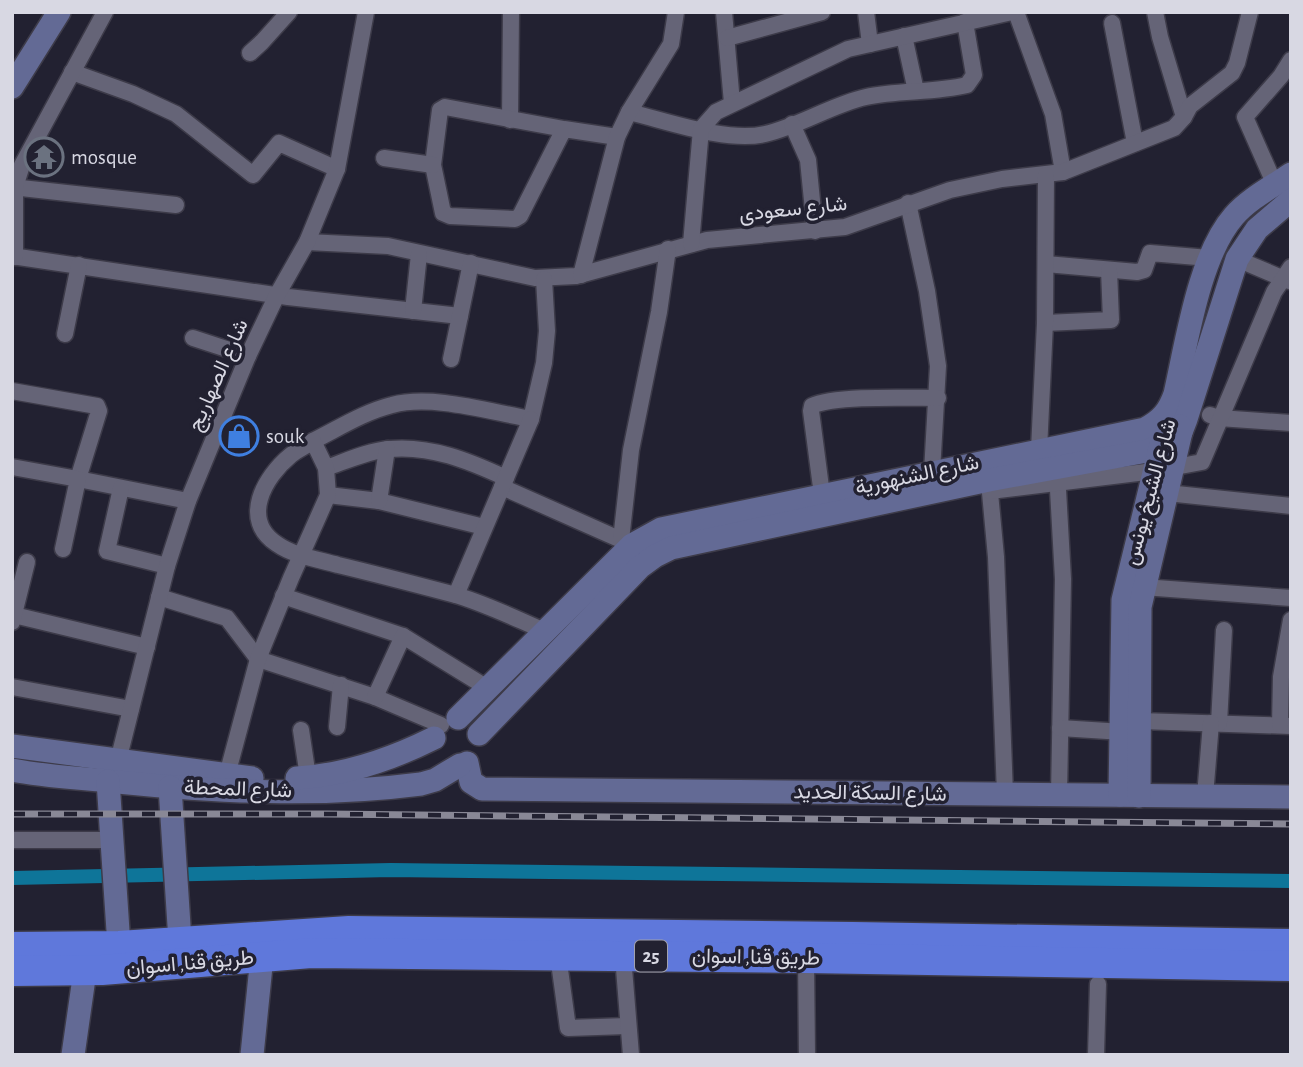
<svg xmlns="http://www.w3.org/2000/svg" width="1303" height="1067" viewBox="0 0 1303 1067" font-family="'Alegreya Sans',Vazirmatn,sans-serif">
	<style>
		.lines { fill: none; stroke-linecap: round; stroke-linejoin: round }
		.canal { stroke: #0e7599; stroke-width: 14 }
		.street-casing { stroke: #3d3b49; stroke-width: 19 }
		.secondary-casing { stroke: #3d3b49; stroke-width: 26 }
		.highway-casing { stroke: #3d3b49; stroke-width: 33 }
		.street { stroke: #656477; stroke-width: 16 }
		.secondary { stroke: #636a95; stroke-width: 23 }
		.highway { stroke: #5f78db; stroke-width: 30 }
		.rail-casing { stroke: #898896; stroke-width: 7 }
		.rail { stroke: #222131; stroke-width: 4.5; stroke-dasharray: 13; stroke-linecap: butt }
		.labels { text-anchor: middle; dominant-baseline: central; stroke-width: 7; stroke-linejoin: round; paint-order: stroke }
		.shield { fill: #222131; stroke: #a1a1ae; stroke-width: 2 }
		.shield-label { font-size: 19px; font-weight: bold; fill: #d8d8e3 }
		.poi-label { font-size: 21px; fill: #d8d8e3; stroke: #222131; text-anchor: start }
		.street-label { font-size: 21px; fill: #d8d8e3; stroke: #222131 }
	</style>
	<rect width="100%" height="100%" fill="#222131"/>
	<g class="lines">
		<path class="canal" d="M12,878L391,870L1291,881"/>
		<g class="street-casing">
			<g id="street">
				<path d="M724,12L732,103"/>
				<path d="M866,12L870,44"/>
				<path d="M1016,12L1053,114L1063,172"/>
				<path d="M1155,12L1160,37L1184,117"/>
				<path d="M1112,23L1135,143"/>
				<path d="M904,36L916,91"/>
				<path d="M727,38L822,12"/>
				<path d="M250,53L262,42L289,12"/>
				<path d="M72,72L133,94L176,114L253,175L279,143L337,169"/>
				<path d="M629,112C667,121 727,143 765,134C800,126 831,105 866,97C899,90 934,93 967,85L974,75L965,22"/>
				<path d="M510,120L511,12"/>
				<path d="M792,124L808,160L815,231"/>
				<path d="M564,129L520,216L515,219L450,216L443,213L433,165L440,110L445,107L564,129L617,137"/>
				<path d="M384,158L433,165"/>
				<path d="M1275,185L1245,117L1281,76L1291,60"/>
				<path d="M12,187L176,205"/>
				<path d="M908,203L927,291L938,366L932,472"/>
				<path d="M307,242L388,246L535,278L576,276L707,240L845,227L950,190L1002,179L1063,172L1174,128L1184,117L1190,106L1232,73L1237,63L1250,12"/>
				<path d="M691,244L701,129L716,112L848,49L1012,12"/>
				<path d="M12,256L288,297L460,316"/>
				<path d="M15,257V187L22,165L105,12"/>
				<path d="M1237,259L1289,281"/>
				<path d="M1046,264L1137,272L1144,270L1150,253L1209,258"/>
				<path d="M581,275L617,137L629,112L671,44L676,12"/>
				<path d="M413,311L419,254"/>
				<path d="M1045,323L1111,320L1109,270"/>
				<path d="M65,334L79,265"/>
				<path d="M193,338L248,356"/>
				<path d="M451,359L471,263"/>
				<path d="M12,391L97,406L99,411L78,479L188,501"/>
				<path d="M1210,415L1219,418L1291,423"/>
				<path d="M313,441C339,428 364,412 392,405C432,394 490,412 531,419L544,363L547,331L544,279"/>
				<path d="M1039,450L1045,323L1046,175"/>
				<path d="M12,467L78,479L63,549"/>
				<path d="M326,468C346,461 368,451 389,449C431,445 469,461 506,478"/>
				<path d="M1057,472L1063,579L1059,795"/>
				<path d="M989,482L996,557L1005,794"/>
				<path d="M502,487L628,543"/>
				<path d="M121,488L107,551L167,566"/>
				<path d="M990,491L1154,471L1202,462L1274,292L1291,267"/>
				<path d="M1167,493L1291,506"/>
				<path d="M328,495L379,501L484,527"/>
				<path d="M822,495L811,411L812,406C834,395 910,398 938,398"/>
				<path d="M379,501L387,449"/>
				<path d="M621,540L631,450L659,312L668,249"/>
				<path d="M1143,587L1291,598"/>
				<path d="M456,595L531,419"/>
				<path d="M283,596L403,636L489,689"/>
				<path d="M159,597L227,618L258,659L375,697L441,725"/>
				<path d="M14,615L147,647"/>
				<path d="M12,622L27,562"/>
				<path d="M12,687L131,709"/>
				<path d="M375,697L403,636"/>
				<path d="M1140,721L1291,726"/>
				<path d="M1219,723L1224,630"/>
				<path d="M1280,725L1281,677L1291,620"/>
				<path d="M337,727L341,685"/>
				<path d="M1060,728L1123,732"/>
				<path d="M301,730L308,777"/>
				<path d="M118,761L167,566L188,501L248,356L277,295L307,242L337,169L366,12"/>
				<path d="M227,775L258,659L291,578L328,495L326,468L313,441C306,446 297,450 291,455C264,477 240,520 277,544C294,556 317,559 338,565C376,574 414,584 452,594C485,603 516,619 547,632"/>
				<path d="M1205,796L1211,723"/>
				<path d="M12,840H112"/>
				<path d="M558,955L568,1028L627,1026"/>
				<path d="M623,956L631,1055"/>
				<path d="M806,958L807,1055"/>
				<path d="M1096,1055L1098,984"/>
			</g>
		</g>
		<g class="secondary-casing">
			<g id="secondary">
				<path d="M12,87L59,12"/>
				<path d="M458,718L632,545L661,529L1145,429C1162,420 1169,411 1175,394C1187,341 1199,256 1234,216C1250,198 1272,187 1291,174"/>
				<path d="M479,734L640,567L655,556L671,548L989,480L1147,451L1173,440L1181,432L1186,419L1237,259L1257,229L1291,200"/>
				<path d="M12,746L252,778"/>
				<path d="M467,763L471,782L482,789L1291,797"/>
				<path d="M12,770C47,777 83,778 118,782C218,792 321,797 421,784L435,780L460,765"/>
				<path d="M297,778C346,775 390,760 434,738"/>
				<path d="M108,781L119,946"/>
				<path d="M170,787L180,941"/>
				<path d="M1120,795L1123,600L1163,436"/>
				<path d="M1139,796L1140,607L1181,432L1180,426"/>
				<path d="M73,1055L85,971"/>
				<path d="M252,1055L262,956"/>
			</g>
		</g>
		<g class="highway-casing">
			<g id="highway">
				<path d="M12,947L119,946L349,931L853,937L1291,944"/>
				<path d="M12,971L102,970L311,953L806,958L1291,966"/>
			</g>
		</g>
		<use href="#street" class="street"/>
		<use href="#secondary" class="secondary"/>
		<use href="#highway" class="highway"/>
		<g class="rail-casing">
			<path id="rail" d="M12,814H327L1291,824"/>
		</g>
		<use href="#rail" class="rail"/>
	</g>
	<defs>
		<g id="temple-ring" transform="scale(2.0125)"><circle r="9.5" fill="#222131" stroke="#6b7280" stroke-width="1.5"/><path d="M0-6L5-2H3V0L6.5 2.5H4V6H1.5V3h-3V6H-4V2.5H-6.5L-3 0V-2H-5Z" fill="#6b7280"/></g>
		<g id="shop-ring" transform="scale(2.0125)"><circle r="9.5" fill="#222131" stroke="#3f7fe0" stroke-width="1.5"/><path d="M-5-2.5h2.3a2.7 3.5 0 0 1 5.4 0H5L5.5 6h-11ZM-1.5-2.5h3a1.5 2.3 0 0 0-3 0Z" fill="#3f7fe0"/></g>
	</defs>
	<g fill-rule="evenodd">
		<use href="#temple-ring" x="44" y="157"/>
		<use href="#shop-ring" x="239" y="436"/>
	</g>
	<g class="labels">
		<rect class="shield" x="635" y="940.5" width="32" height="31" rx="5"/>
		<g class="shield-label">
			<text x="651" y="956">25</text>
		</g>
		<g class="poi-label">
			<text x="71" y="157">mosque</text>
			<text x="266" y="436">souk</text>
		</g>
		<g class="street-label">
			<text transform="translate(793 209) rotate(-6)">شارع سعودى</text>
			<text transform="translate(218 375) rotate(-66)">شارع الصهاريج</text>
			<text transform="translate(917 475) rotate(-12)">شارع الشنهورية</text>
			<text transform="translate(1150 492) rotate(-75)">شارع الشيخ يونس</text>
			<text transform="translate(238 789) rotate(2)">شارع المحطة</text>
			<text transform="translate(870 793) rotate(1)">شارع السكة الحديد</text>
			<text transform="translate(756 957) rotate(1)">طريق قنا, اسوان</text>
			<text transform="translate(190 963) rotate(-5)">طريق قنا, اسوان</text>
		</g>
	</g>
	<rect width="1303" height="1067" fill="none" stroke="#d8d8e3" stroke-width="28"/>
</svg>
